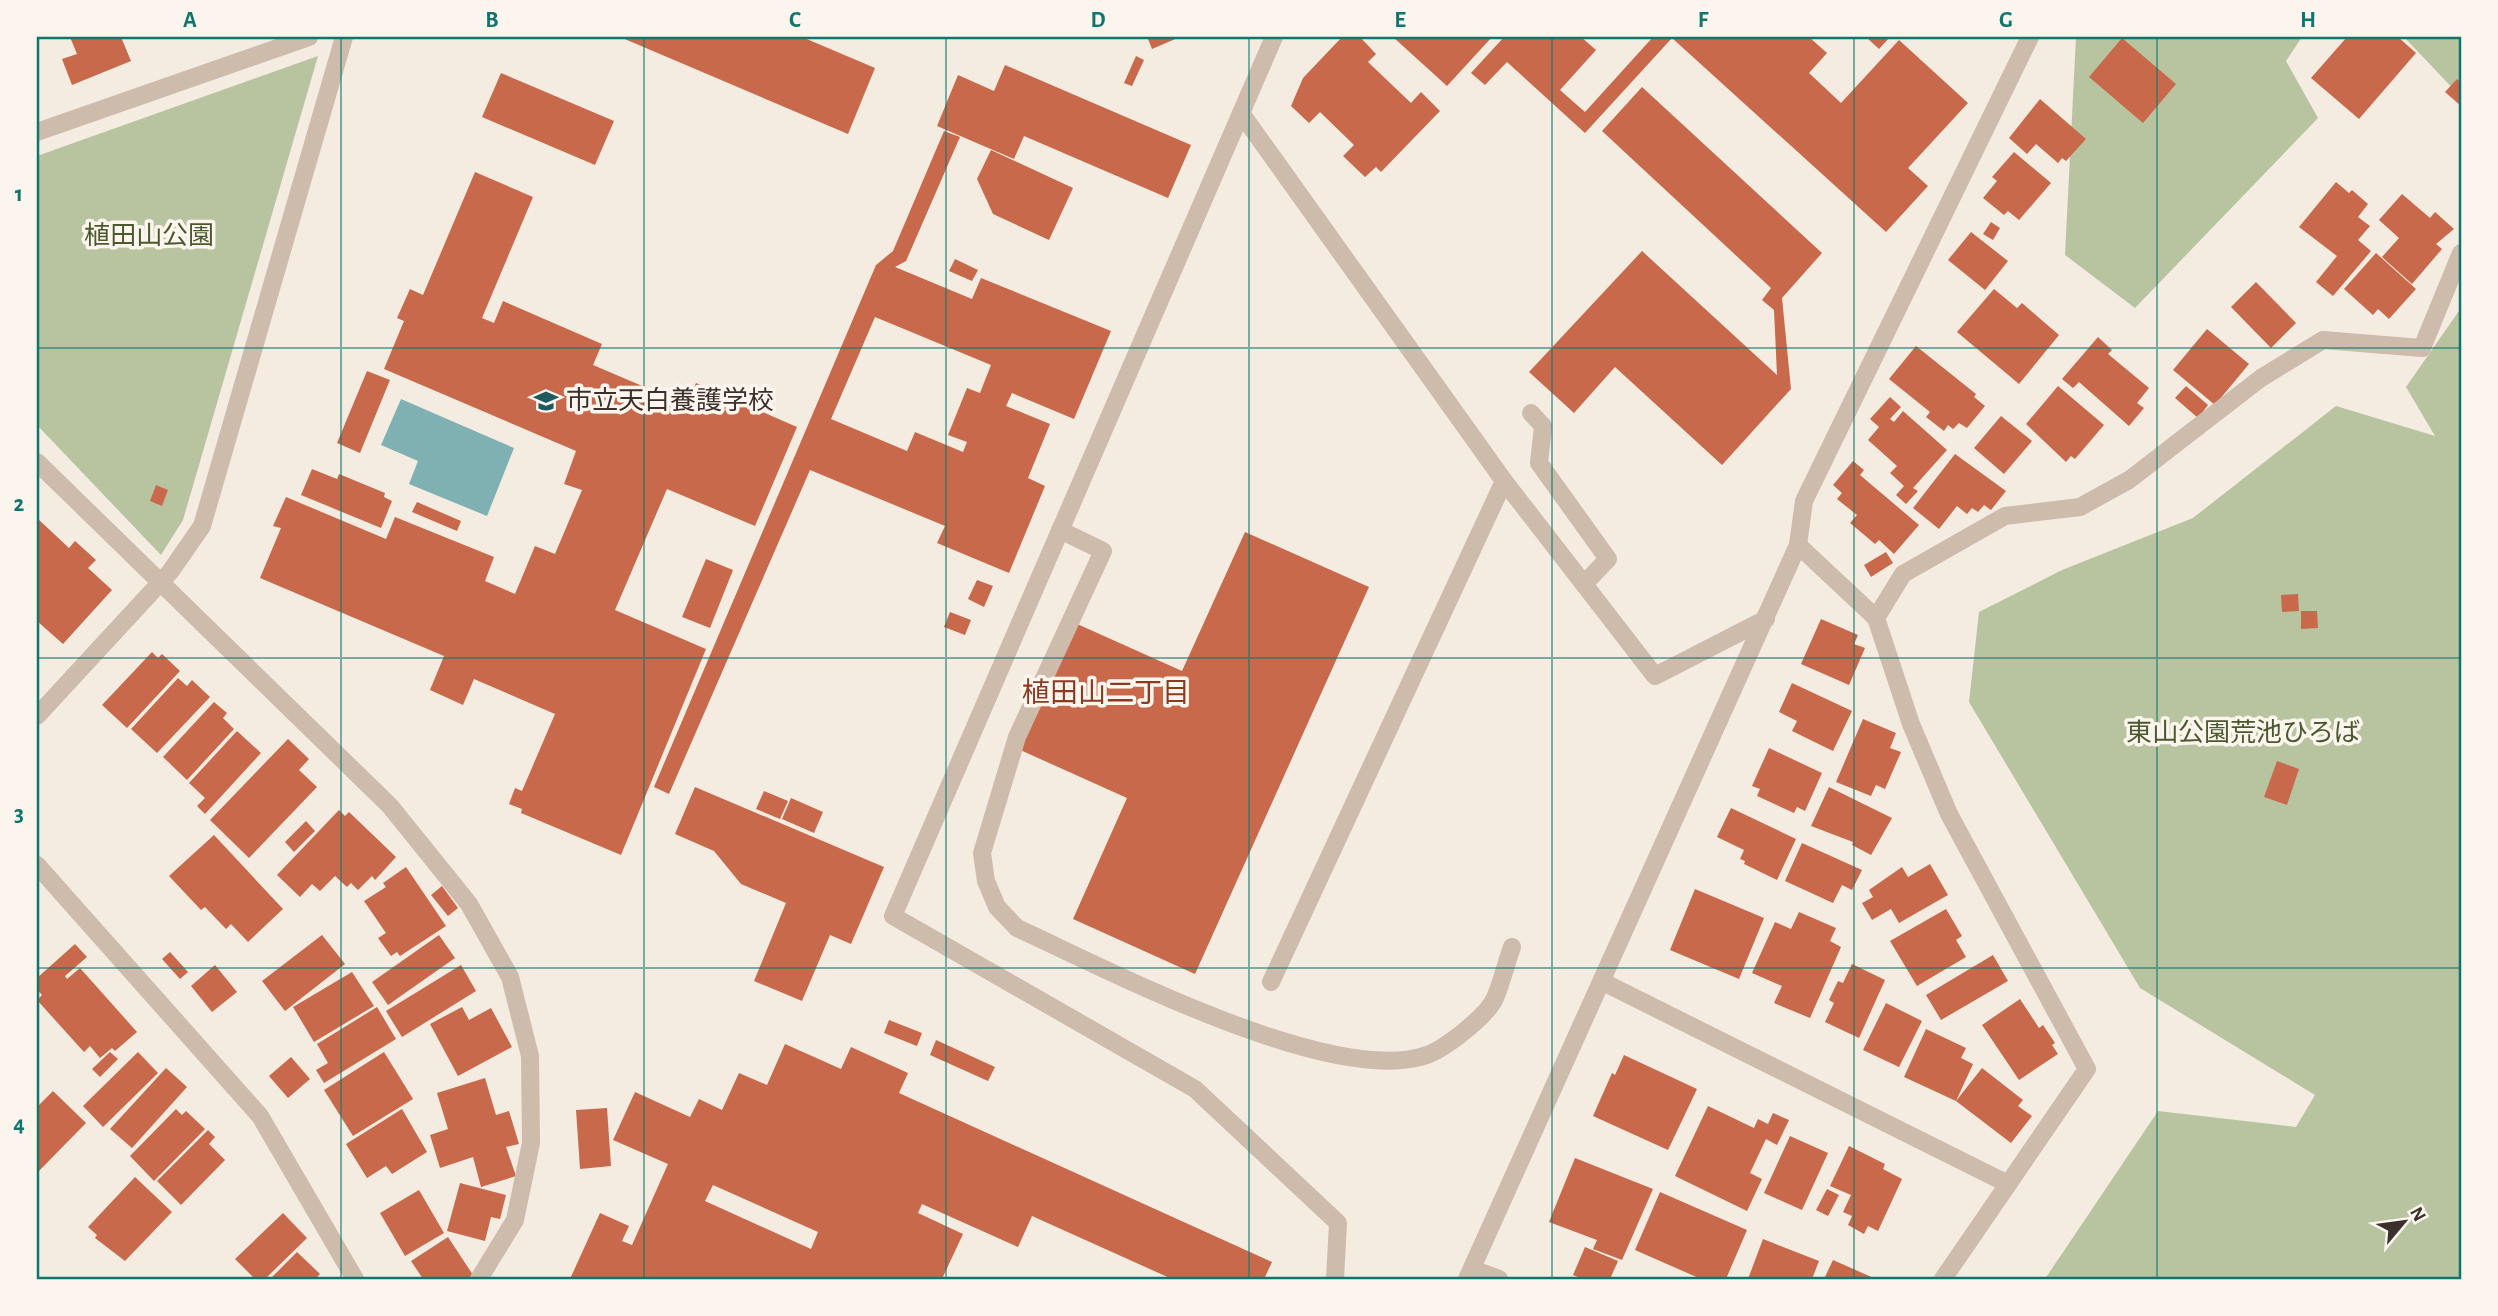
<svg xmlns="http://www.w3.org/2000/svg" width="2498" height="1316" viewBox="0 0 2498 1316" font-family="'Alegreya Sans','Noto Sans JP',sans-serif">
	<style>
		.green { fill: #b8c4a0 }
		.water { fill: #7fb0b2 }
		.building { fill: #c8694b; fill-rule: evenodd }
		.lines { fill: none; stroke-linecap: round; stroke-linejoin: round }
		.minor { stroke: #cdbbac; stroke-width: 18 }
		.grid { fill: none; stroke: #0f766e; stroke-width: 2; stroke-opacity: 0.55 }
		.labels { text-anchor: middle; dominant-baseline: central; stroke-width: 7; stroke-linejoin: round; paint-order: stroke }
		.park-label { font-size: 26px; fill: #4a5a2e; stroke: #fbf5ee }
		.poi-label { font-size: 26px; fill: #3b302b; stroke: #fbf5ee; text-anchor: start }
		.neighbourhood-label { font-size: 28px; fill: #8c3b22; stroke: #fbf5ee }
		.neatline { fill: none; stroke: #0f766e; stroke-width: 2.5 }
		.grid-label { font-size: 23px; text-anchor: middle; font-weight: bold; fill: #0f766e }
	</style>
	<rect width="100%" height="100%" fill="#f4ebe1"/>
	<g class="green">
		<path d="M2076,37H2302L2286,61L2318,118L2135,308L2065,255Z"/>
		<path d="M2404,37H2461V97Z"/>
		<path d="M318,56L183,520L161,555L37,425V156Z"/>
		<path d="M2461,308V1279H2045L2158,1111L2296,1127L2315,1095L2140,988L1969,702L1979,612L2062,570L2193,518L2336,406L2435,436L2406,387Z"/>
	</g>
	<path class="water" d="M401,399L514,448L487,516L409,484L418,461L381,445Z"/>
	<g class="building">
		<path d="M70,37H121L131,61L72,85L62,59L77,54Z"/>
		<path d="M620,37H802L875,68L848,134Z"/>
		<path d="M1152,37H1180L1152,49L1148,39Z"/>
		<path d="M1342,37H1360L1376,54L1368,62L1411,103L1421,92L1440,111L1381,172L1376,167L1365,177L1343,156L1354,145L1320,112L1309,123L1291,106L1303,78Z"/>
		<path d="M1393,37H1492L1447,86Z"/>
		<path d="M1504,37H1581L1596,50L1560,90L1585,112L1653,37H1809L1827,53L1809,73L1841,103L1899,40L1968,103L1908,168L1928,186L1886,232L1672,38L1585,133L1507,62L1485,85L1471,73Z"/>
		<path d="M1866,37H1890L1879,49Z"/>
		<path d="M2347,37H2398L2416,53L2359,119L2311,78Z"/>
		<path d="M2122,38L2176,84L2143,123L2089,77Z"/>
		<path d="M1136,56L1144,60L1132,86L1124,83Z"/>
		<path d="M1005,65L1191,145L1168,198L1024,136L1014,159L937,126L958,75L994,91Z"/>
		<path d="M501,73L614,121L595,165L482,117Z"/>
		<path d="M2457,79L2461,83V106L2445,92Z"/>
		<path d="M1642,87L1822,253L1782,298L1791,389L1722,465L1615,367L1574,413L1529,372L1642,251L1777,375L1774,310L1762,300L1771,288L1602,131Z"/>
		<path d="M2040,99L2086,139L2066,161L2062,158L2058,163L2036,144L2027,154L2009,138Z"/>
		<path d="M944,131L960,137L906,261L895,267L972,299L981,278L1111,331L1074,419L1012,393L1006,406L1050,424L1028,478L1045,486L1009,573L937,543L945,526L810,470L669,794L654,787L876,265L893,251ZM875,317L991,365L980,393L967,388L948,435L967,442L963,452L915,432L907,451L831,419Z"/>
		<path d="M991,150L1073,188L1049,240L993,214L977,179Z"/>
		<path d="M2014,152L2051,183L2019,220L2008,211L2004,215L1983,198L1997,181L1992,177Z"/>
		<path d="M475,172L533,197L482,318L494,323L503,301L602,344L593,365L687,405L696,383L797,427L755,526L667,489L615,610L706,649L621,855L521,813L522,809L509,804L515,788L522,791L555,714L474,679L463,705L430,690L444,656L260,578L281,528L273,526L286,497L386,539L395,517L494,557L485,581L515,594L535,546L555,554L582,490L564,484L576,451L384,369L404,321L397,318L410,289L423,295Z"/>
		<path d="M2336,182L2349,193L2352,190L2368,204L2358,217L2370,226L2358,240L2371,251L2333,296L2316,282L2337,256L2299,227Z"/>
		<path d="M2402,194L2430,218L2435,212L2454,229L2436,244L2442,249L2412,284L2382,257L2399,238L2379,220Z"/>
		<path d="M1991,222L2000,228L1993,240L1983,234Z"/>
		<path d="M1971,232L2008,261L1985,290L1948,260Z"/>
		<path d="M2376,253L2416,289L2389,319L2378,309L2373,315L2344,289Z"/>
		<path d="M955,259L978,270L972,281L949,271Z"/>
		<path d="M2256,282L2296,323L2271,348L2231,307Z"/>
		<path d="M1994,289L2017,308L2022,303L2059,335L2019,384L1957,332Z"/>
		<path d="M2207,329L2249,364L2215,405L2173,370Z"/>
		<path d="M2098,337L2112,350L2108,354L2149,388L2137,403L2144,408L2129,426L2079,382L2073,388L2062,379Z"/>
		<path d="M1916,346L1976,394L1974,397L1985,406L1967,428L1959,423L1953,429L1948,425L1944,431L1926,417L1930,412L1889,379Z"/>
		<path d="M367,371L390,380L360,453L337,443Z"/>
		<path d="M2058,386L2104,425L2075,459L2071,456L2066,462L2026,424Z"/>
		<path d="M2186,386L2208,405L2198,418L2175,398Z"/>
		<path d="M1890,397L1901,407L1890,419L1894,422L1903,411L1947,450L1913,488L1918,491L1906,504L1896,495L1904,486L1890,473L1897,466L1868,440L1879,427L1870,419Z"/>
		<path d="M2001,416L2032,441L2004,474L1974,448Z"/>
		<path d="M1955,454L2006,491L1991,510L1984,505L1978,512L1972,508L1967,514L1957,506L1939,529L1913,508Z"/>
		<path d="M1853,461L1864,470L1860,475L1919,525L1894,554L1879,540L1875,544L1850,523L1857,515L1837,499L1842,493L1833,485Z"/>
		<path d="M312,469L337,479L339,474L385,493L384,497L392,501L381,528L301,495Z"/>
		<path d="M156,485L168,490L162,506L150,501Z"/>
		<path d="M417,502L461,521L457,531L412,512Z"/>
		<path d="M37,518L69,548L75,541L96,560L88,568L112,590L63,644L37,621Z"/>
		<path d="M1245,532L1369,587L1195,974L1073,919L1127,798L1018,749L1075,623L1182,671Z"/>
		<path d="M1886,552L1893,563L1871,577L1864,565Z"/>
		<path d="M706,559L733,570L710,628L682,617Z"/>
		<path d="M977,580L993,586L984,607L968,599Z"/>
		<path d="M2298,594L2299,611L2282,612L2281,595Z"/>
		<path d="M2301,611H2317L2318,628L2301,629Z"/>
		<path d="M950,612L971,620L965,635L944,627Z"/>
		<path d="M1821,619L1858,635L1854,644L1865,648L1849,685L1801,664Z"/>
		<path d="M152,652L158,658L162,654L180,671L127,728L102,705Z"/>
		<path d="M178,678L187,686L192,680L210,697L157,753L131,729Z"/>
		<path d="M1792,683L1852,711L1833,751L1792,731L1797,721L1779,712Z"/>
		<path d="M214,702L227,713L223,718L234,729L187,780L163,757Z"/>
		<path d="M1863,719L1896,733L1890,748L1901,752L1885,789L1876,785L1871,796L1836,782Z"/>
		<path d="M237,731L261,753L205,814L197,806L205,798L189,783Z"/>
		<path d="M288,739L309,759L299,770L317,787L249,858L210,820Z"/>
		<path d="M1769,748L1822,773L1805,811L1797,807L1794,813L1757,796L1760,789L1752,786Z"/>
		<path d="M2277,761L2299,769L2287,805L2264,797Z"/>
		<path d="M695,787L884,867L851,944L830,935L802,1001L754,981L786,903L741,884L714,851L675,834Z"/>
		<path d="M1829,787L1892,818L1871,855L1852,845L1853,842L1811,826Z"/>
		<path d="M764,791L788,801L780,819L756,809Z"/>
		<path d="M791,798L823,812L814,833L782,819Z"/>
		<path d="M1731,808L1796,839L1777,880L1744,864L1745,861L1740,859L1744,850L1717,837Z"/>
		<path d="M339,810L345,816L349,812L396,857L375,880L372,876L358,890L351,883L347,887L335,876L320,891L312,884L300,897L277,875Z"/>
		<path d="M306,821L315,831L294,852L285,842Z"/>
		<path d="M214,835L283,909L248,942L231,924L226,929L205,907L201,910L169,876Z"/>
		<path d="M1802,843L1862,870L1852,890L1842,885L1833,903L1785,881Z"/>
		<path d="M1930,864L1948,895L1899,923L1891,909L1872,920L1862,903L1873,897L1869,890L1902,867L1908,877Z"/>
		<path d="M406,867L446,926L400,956L397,952L391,956L378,938L386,933L364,901L386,887L383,883Z"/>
		<path d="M442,886L458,908L448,916L431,895Z"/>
		<path d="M1695,889L1764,918L1739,979L1670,950Z"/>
		<path d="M1946,909L1962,936L1956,940L1966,957L1917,986L1890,941Z"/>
		<path d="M1799,912L1836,928L1830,941L1841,947L1810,1018L1774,1003L1782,986L1752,973L1775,922L1791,929Z"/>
		<path d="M322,935L345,964L285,1011L262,981Z"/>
		<path d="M439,935L455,958L388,1005L372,982Z"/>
		<path d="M75,944L87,957L65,976L67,979L80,968L137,1032L115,1051L112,1048L100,1058L90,1046L84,1052L37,1000L42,995L37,989V978Z"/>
		<path d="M170,952L188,972L180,979L162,959Z"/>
		<path d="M1993,955L2008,981L1941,1020L1926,995Z"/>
		<path d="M1852,964L1885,980L1859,1038L1825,1022L1834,1003L1829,1000L1838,981L1843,983Z"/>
		<path d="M215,965L237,992L212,1012L191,986Z"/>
		<path d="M461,965L476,991L402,1037L386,1011Z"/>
		<path d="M352,972L374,1006L314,1042L293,1007Z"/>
		<path d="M2020,999L2039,1028L2043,1025L2055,1043L2052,1045L2058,1054L2019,1080L1982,1025Z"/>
		<path d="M1886,1003L1922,1021L1899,1067L1863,1050Z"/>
		<path d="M377,1007L396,1039L324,1083L316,1070L328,1063L317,1044Z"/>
		<path d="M462,1007L469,1020L491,1008L512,1047L458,1076L430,1024Z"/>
		<path d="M889,1020L922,1033L917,1046L884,1033Z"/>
		<path d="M1926,1029L1966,1048L1961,1058L1973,1064L1956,1101L1904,1077Z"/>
		<path d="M936,1040L995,1067L988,1081L930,1055Z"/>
		<path d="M785,1044L841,1069L851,1047L908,1073L899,1093L1272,1262L1264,1279H1172L1032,1216L1018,1247L922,1204L918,1213L963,1234L942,1279H570L600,1213L629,1226L622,1241L632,1245L668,1164L613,1140L635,1092L690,1117L699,1099L722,1110L739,1073L767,1085ZM713,1185L818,1232L811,1249L705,1201Z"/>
		<path d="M110,1052L118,1059L100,1077L92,1069Z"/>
		<path d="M138,1052L158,1073L103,1127L83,1106Z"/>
		<path d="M384,1052L413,1099L353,1136L324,1090Z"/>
		<path d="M1624,1055L1697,1089L1668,1150L1593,1116L1612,1073L1615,1075Z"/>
		<path d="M291,1057L310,1079L288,1098L269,1076Z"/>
		<path d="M166,1068L187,1087L132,1148L110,1129Z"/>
		<path d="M1982,1068L2023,1100L2018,1106L2032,1116L2011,1143L1956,1101Z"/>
		<path d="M485,1078L496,1115L509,1111L519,1144L506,1147L516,1176L481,1187L473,1157L440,1168L430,1135L448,1129L437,1093Z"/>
		<path d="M53,1091L86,1123L37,1173V1107Z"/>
		<path d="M1708,1106L1754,1128L1758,1119L1768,1124L1773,1113L1789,1120L1777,1145L1766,1139L1750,1173L1762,1179L1747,1211L1675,1176Z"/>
		<path d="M607,1108L611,1166L580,1169L576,1110Z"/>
		<path d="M176,1109L182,1115L186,1111L205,1129L154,1181L130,1156Z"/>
		<path d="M402,1109L427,1152L392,1174L386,1166L367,1178L346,1144Z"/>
		<path d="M208,1130L215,1137L209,1144L225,1160L181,1205L157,1181Z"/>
		<path d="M1790,1136L1828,1153L1802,1210L1764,1193Z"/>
		<path d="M1849,1146L1885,1164L1883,1169L1902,1179L1878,1231L1868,1226L1864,1234L1848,1225L1852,1216L1843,1212L1851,1195L1830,1186Z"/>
		<path d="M1575,1158L1653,1189L1622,1260L1593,1249L1597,1240L1549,1222Z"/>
		<path d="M135,1177L172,1212L125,1261L95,1238L97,1235L88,1227Z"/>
		<path d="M460,1183L506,1195L500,1219L491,1217L485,1241L447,1231Z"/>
		<path d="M1827,1189L1839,1195L1828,1216L1816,1210Z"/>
		<path d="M419,1190L444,1233L405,1256L380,1213Z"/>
		<path d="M1660,1192L1747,1230L1726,1279H1701L1635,1250Z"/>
		<path d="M283,1213L307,1238L265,1279H255L235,1259Z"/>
		<path d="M448,1237L473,1275L466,1279H423L411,1261Z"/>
		<path d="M1763,1239L1819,1261L1812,1279H1748Z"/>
		<path d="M1585,1247L1618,1261L1610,1279H1583L1573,1275Z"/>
		<path d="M297,1252L320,1274L315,1279H270Z"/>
		<path d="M1833,1260L1876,1279H1824Z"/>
	</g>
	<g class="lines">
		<g class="minor">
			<path d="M1274,37L893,916L1195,1089L1338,1223L1335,1279"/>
			<path d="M1241,113L1504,481L1655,676L1766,619"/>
			<path d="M37,132L309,37"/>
			<path d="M1531,413L1543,426L1539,463L1608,559L1584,584"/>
			<path d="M37,462L390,806L469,904L510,977L530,1056L531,1143L515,1220L479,1279"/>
			<path d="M1060,530L1103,551L1017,737L982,853L986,881L997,907L1017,928C1107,969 1333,1088 1427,1055C1446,1048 1487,1016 1495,998C1502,982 1506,963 1512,947"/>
			<path d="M1798,545L1876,618L1911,724L1949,814L2087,1069L1943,1279"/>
			<path d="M1876,618L1903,574L2005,516L2080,507L2129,480L2261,378L2323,340L2422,348L2461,253"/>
			<path d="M37,716L170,572L202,526L344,37"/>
			<path d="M37,865L260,1116L355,1279"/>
			<path d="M1271,982L1504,481"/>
			<path d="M1603,982L2008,1184"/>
			<path d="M1472,1269L1499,1279"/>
			<path d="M1467,1279L1798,545L1804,501L2030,37"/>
		</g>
	</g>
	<path class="grid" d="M341,37V1279M644,37V1279M946,37V1279M1249,37V1279M1552,37V1279M1854,37V1279M2157,37V1279M37,348H2461M37,658H2461M37,968H2461"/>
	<defs>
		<g id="school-bare" transform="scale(1.89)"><path d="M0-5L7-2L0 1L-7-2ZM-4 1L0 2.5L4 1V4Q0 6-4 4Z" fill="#1f5a5e" stroke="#fbf5ee" stroke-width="2.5" paint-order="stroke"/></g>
	</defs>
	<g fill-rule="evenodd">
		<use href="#school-bare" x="546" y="401"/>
	</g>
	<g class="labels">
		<g class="park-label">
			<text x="149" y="236">植田山公園</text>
			<text x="2243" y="733">東山公園荒池ひろば</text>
		</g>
		<g class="poi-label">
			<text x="566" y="401">市立天白養護学校</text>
		</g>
		<g class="neighbourhood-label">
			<text x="1106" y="694">植田山二丁目</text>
		</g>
	</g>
	<rect width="2498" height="1316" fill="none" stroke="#fbf5ee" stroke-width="77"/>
	<g transform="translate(2404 1222) rotate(61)" stroke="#fbf5ee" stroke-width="5" paint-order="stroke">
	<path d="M0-5L12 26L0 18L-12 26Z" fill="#3b302b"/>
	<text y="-10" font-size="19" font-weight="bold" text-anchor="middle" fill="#3b302b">N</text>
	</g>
	<rect x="38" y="38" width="2422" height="1240" class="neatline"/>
	<g class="grid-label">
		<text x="190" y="27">A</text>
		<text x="492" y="27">B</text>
		<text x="795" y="27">C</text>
		<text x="1098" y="27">D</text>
		<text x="1400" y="27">E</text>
		<text x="1703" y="27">F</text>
		<text x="2006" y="27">G</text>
		<text x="2308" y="27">H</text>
		<text x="19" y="201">1</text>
		<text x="19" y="511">2</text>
		<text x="19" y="821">3</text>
		<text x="19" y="1131">4</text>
	</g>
</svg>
